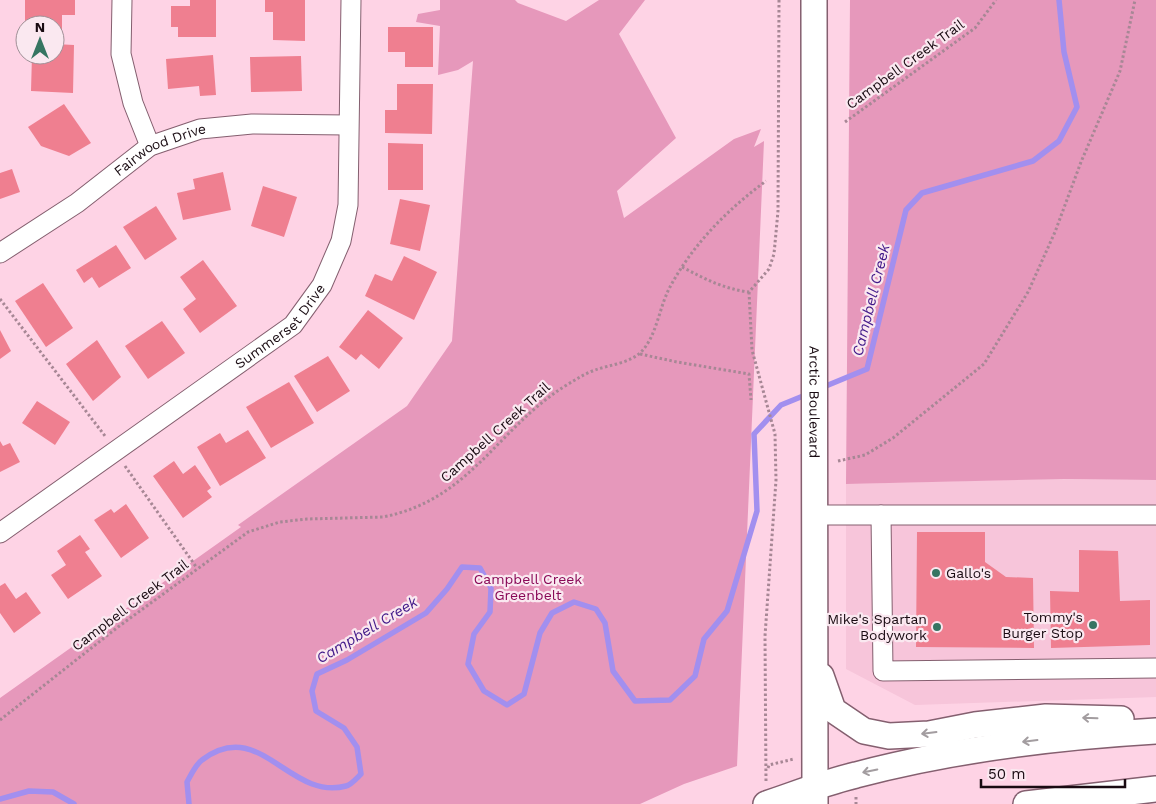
<svg xmlns="http://www.w3.org/2000/svg" width="1156" height="804" viewBox="0 0 1156 804" font-family="'Work Sans',sans-serif">
	<style>
		.built { fill: #f7c5da }
		.green { fill: #e698bb }
		.lines { fill: none; stroke-linecap: round; stroke-linejoin: round }
		.stream { stroke: #a28fef; stroke-width: 5.5 }
		.building { fill: #ef7f90 }
		.minor-casing { stroke: #845f6f; stroke-width: 21 }
		.major-casing { stroke: #845f6f; stroke-width: 28 }
		.path { stroke: #a78795; stroke-width: 3; stroke-dasharray: 2.5 2.5; stroke-linecap: butt }
		.minor { stroke: #fff; stroke-width: 19 }
		.major { stroke: #fff; stroke-width: 25 }
		.oneway { stroke: #a39da0 }
		.poi-dot { fill: #367562; stroke: #fae8f0; stroke-width: 2 }
		.labels { text-anchor: middle; dominant-baseline: central; stroke-width: 4.5; stroke-linejoin: round; paint-order: stroke }
		.street-label { font-size: 14px; fill: #190b12; stroke: #fae8f0 }
		.poi-label { font-size: 14px; fill: #190b12; stroke: #fae8f0; text-anchor: end }
		.park-label { font-size: 14px; fill: #890957; stroke: #fae8f0 }
		.water-label { font-size: 15px; font-style: italic; fill: #411989; stroke: #fae8f0 }
	</style>
	<rect width="100%" height="100%" fill="#fed3e5"/>
	<path class="built" d="M1044,479L1156,480V697L915,705L846,669V484Z"/>
	<g class="green">
		<path d="M440,0H515L518,3L566,21L599,0H645L619,34L676,138L617,191L624,218L734,139L761,129L754,147L764,141L737,766L684,784L640,804H0V698L241,527L238,525L407,406L452,341L473,61L458,70L438,75L440,26L416,22L418,14L440,10Z"/>
		<path d="M850,0H1156V480L1064,479L846,484Z"/>
	</g>
	<g class="lines">
		<g class="stream">
			<path d="M821,388L867,369L906,210L922,193L1033,161L1059,141L1077,107L1064,52L1059,0"/>
			<path d="M0,799L29,791L53,792L74,804"/>
			<path d="M189,804L187,782C191,775 196,764 202,760C260,716 289,801 346,786C351,785 357,778 361,774L357,747L344,728L316,711L312,691L317,674L347,660L426,613L447,589L462,567L480,568L491,588L490,612L474,634L468,664L484,691L507,705L524,694L540,633L552,613L574,602L596,609L605,623L613,671L635,701L670,700L695,676L704,639L727,611L757,511L754,434L781,405L808,394"/>
		</g>
	</g>
	<g class="building">
		<path d="M25,0H75V15H62V30H55V25H25Z"/>
		<path d="M190,0H216V37H178V27H171V6H190Z"/>
		<path d="M265,0H305V41L273,40V12H265Z"/>
		<path d="M388,27H433V67H405V52H388Z"/>
		<path d="M55,44L74,45L73,93L31,91L32,55H55Z"/>
		<path d="M213,55L216,95L200,96L199,86L168,89L166,59Z"/>
		<path d="M301,56L302,91L251,92L250,57Z"/>
		<path d="M397,84H433L432,134L385,133V110H397Z"/>
		<path d="M64,104L91,143L69,156L41,146L28,127Z"/>
		<path d="M388,143L423,144V190H388Z"/>
		<path d="M12,169L20,192L0,199V173Z"/>
		<path d="M223,172L231,210L183,220L177,193L195,189L193,179Z"/>
		<path d="M263,186L297,197L284,237L251,226Z"/>
		<path d="M400,199L430,205L420,251L390,244Z"/>
		<path d="M156,206L177,239L145,260L123,227Z"/>
		<path d="M116,245L131,268L99,288L92,277L84,283L76,270Z"/>
		<path d="M404,256L437,272L414,320L365,296L375,274L392,281Z"/>
		<path d="M203,260L237,306L200,333L183,309L196,299L180,277Z"/>
		<path d="M43,283L73,328L46,347L15,301Z"/>
		<path d="M368,310L403,338L379,369L361,354L356,360L339,347Z"/>
		<path d="M162,321L185,353L148,379L125,346Z"/>
		<path d="M0,330L11,351L0,359Z"/>
		<path d="M97,340L121,377L93,401L66,364Z"/>
		<path d="M328,356L350,391L317,412L294,376Z"/>
		<path d="M289,382L314,423L271,448L246,407Z"/>
		<path d="M37,401L70,422L55,445L22,423Z"/>
		<path d="M248,430L266,458L220,486L197,447L220,433L226,443Z"/>
		<path d="M0,441L3,446L10,443L20,462L0,472Z"/>
		<path d="M174,461L183,474L195,465L211,488L207,491L212,497L183,518L153,476Z"/>
		<path d="M126,504L149,538L121,558L94,520L111,509L114,513Z"/>
		<path d="M917,532H985V562L1006,577L1033,578L1034,648L916,647Z"/>
		<path d="M80,535L90,549L85,552L102,576L68,599L51,575L66,565L57,551Z"/>
		<path d="M1079,550L1118,551L1120,601L1150,600V645L1051,648L1050,591L1079,592Z"/>
		<path d="M5,583L16,599L26,592L41,613L14,633L0,613V586Z"/>
	</g>
	<g class="lines">
		<g class="minor-casing">
			<g id="minor">
				<path d="M122,0L121,54L133,103L150,146"/>
				<path id="s1" d="M0,253L77,203L150,146L200,129L252,124L348,125"/>
				<path d="M815,515H881"/>
				<path d="M1156,515H881L883,671L1156,668"/>
				<path id="s2" d="M0,533L293,325L322,285L341,241L348,205L351,0"/>
			</g>
		</g>
		<g class="major-casing">
			<g id="major">
				<path id="s3" d="M814,0L815,804"/>
				<path d="M821,676L833,710L864,731L889,736L929,734L975,725L1046,717L1121,719"/>
				<path d="M766,804C796,794 826,782 856,775C954,749 1055,737 1156,731"/>
				<path d="M1026,804L1156,789"/>
			</g>
		</g>
		<g class="path">
			<path d="M845,122L975,28L996,0"/>
			<path d="M682,267C705,279 724,289 749,292L769,269L774,254L778,211L779,0"/>
			<path d="M749,292L752,350L775,434L776,480L765,636L766,783"/>
			<path d="M0,299L105,436"/>
			<path d="M640,354L677,362L749,374L751,400"/>
			<path d="M838,461L865,455L893,438L984,364L1028,292L1055,232L1081,162L1120,71L1135,0"/>
			<path d="M125,466L197,568"/>
			<path d="M0,720L118,627L248,532L280,522L307,519L383,517C470,500 497,429 565,386C575,380 584,374 595,370C609,365 630,363 641,352C657,336 659,307 670,287C693,244 728,209 766,181"/>
			<path d="M768,768L769,765L794,759"/>
			<path d="M856,797V804"/>
		</g>
		<use href="#minor" class="minor"/>
		<use href="#major" class="major"/>
	</g>
	<defs><path id="oneway-shaft" d="M-6 0H5M1.5-3L5.5 0L1.5 3" fill="none" stroke-width="1.6" stroke-linecap="round" stroke-linejoin="round" transform="scale(1.25)"/></defs>
	<g class="oneway">
		<use href="#oneway-shaft" transform="translate(1090 718) rotate(-178)"/>
		<use href="#oneway-shaft" transform="translate(929 733) rotate(173)"/>
		<use href="#oneway-shaft" transform="translate(1030 741) rotate(173)"/>
		<use href="#oneway-shaft" transform="translate(870 771) rotate(168)"/>
	</g>
	<g class="poi-dot">
		<circle cx="936" cy="573" r="5"/>
		<circle cx="1093" cy="625" r="5"/>
		<circle cx="937" cy="627" r="5"/>
	</g>
	<g class="labels">
		<g class="street-label">
			<text transform="translate(905 64) rotate(-36)">Campbell Creek Trail</text>
			<text stroke="none"><textPath href="#s1" startOffset="192">Fairwood Drive</textPath></text>
			<text stroke="none"><textPath href="#s2" startOffset="349">Summerset Drive</textPath></text>
			<text stroke="none"><textPath href="#s3" startOffset="402">Arctic Boulevard</textPath></text>
			<text transform="translate(495 432) rotate(-42)">Campbell Creek Trail</text>
			<text transform="translate(130 605) rotate(-37)">Campbell Creek Trail</text>
		</g>
		<g class="poi-label">
			<text x="946" y="573" text-anchor="start">Gallo's</text>
			<text x="1083" y="617">Tommy's<tspan x="1083" dy="16">Burger Stop</tspan></text>
			<text x="927" y="619">Mike's Spartan<tspan x="927" dy="16">Bodywork</tspan></text>
		</g>
		<g class="park-label">
			<text x="528" y="579">Campbell Creek<tspan x="528" dy="16">Greenbelt</tspan></text>
		</g>
		<g class="water-label">
			<text transform="translate(871 300) rotate(-76)">Campbell Creek</text>
			<text transform="translate(367 630) rotate(-31)">Campbell Creek</text>
		</g>
	</g>
	<g transform="translate(40 40)"><circle r="24" fill="#fae8f0" stroke="#a09097"/>
	<path d="M0-4L9 19L0 12L-9 19Z" fill="#367562"/>
	<text y="-8" font-size="14" font-weight="bold" text-anchor="middle" fill="#190b12">N</text>
	</g>
	<path d="M981 779v8h144v-8" fill="none" stroke="#190b12" stroke-width="2.5"/>
	<text x="988" y="779" font-size="15" fill="#190b12" stroke="#fae8f0" stroke-width="4" paint-order="stroke">50 m</text>
</svg>
